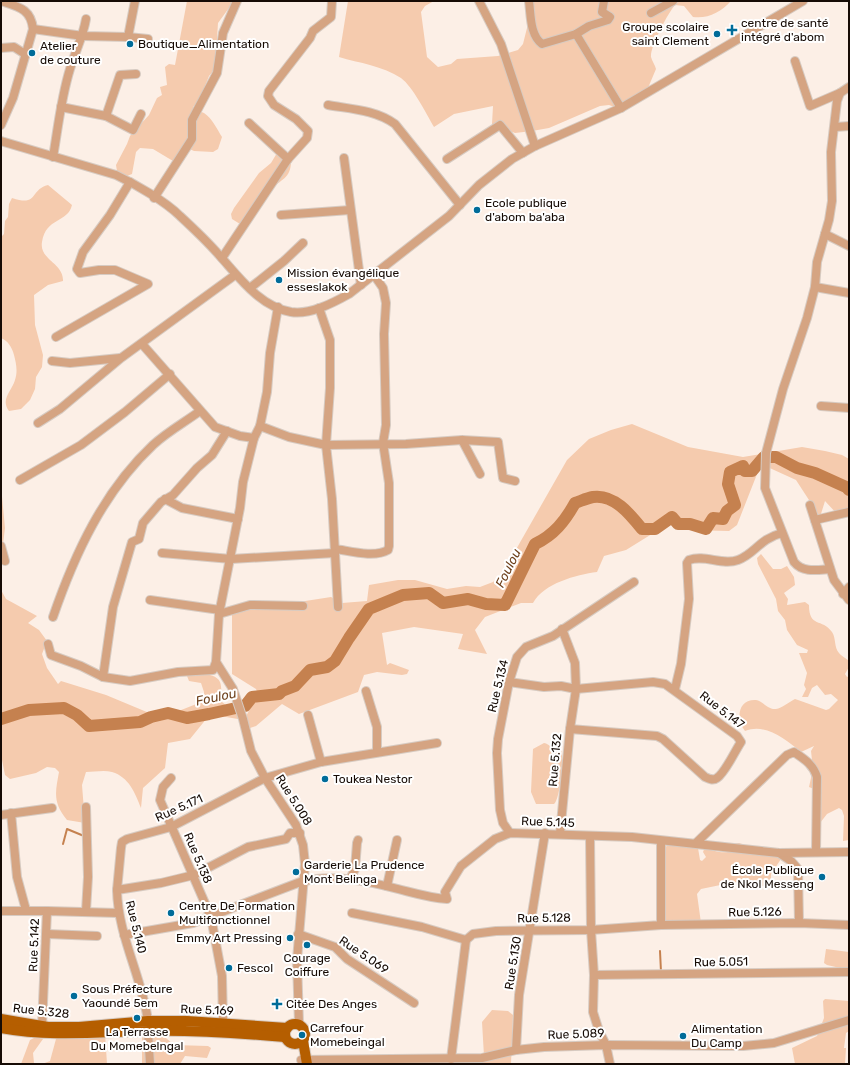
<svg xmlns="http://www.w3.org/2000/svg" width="850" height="1065" viewBox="0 0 850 1065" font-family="Rubik,sans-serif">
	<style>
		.green { fill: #f5cbae }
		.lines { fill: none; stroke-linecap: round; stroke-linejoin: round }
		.stream { stroke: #c5814f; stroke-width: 2 }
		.river { stroke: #c5814f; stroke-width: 12 }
		.minor-casing { stroke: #d7cbc2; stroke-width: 10 }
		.major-casing { stroke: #d7cbc2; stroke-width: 12 }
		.minor { stroke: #d5a482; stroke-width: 8 }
		.major { stroke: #b55e00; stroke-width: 10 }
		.poi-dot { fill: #006c99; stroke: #fff; stroke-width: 1.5 }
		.labels { text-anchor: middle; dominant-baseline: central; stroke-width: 4; stroke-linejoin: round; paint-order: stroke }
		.poi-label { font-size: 12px; fill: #160b05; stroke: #fff; text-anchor: start }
		.street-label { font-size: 12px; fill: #160b05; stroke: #fff }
		.water-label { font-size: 13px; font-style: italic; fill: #6d3f1a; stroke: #fff }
	</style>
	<rect width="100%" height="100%" fill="#fcefe6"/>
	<g class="green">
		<path d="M187,1H234L218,23L215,69L209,76L199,101L193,107C197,112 199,111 204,113C212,118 217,129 222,137L218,149L213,152L194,151L185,147L178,158L173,161L153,149L140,148L136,152L132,174L127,176L117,171L116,165L127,144L130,136L149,115L157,98L162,95L160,87L167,85L165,67L169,64L175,65Z"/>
		<path d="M348,1H434L425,6L421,12L427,57L438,67L451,64L457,59L498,56L518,50L523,44L527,28L529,12L527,1H731C721,12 708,19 693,17L684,6L675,5C668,13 650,47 651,57C652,61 655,65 656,69L645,95L620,109L609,105L600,106L549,128L532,131L515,133L492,124L493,106L454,114L434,127C426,113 413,87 401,78C383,66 359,63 339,57Z"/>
		<path d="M277,153L291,158C292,179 281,179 270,190C260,199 253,214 246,224H240L232,219L231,214L234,208L259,173L271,163Z"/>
		<path d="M48,185L72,205C68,223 46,217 42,242C39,260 64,263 63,281L48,285L34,295L35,325L43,355L42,367L36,377L35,389L30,400L21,409L9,411C0,399 12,391 15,380C18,371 16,363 14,355C12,347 8,341 1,338V237L4,234L5,221L8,217L9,204L12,198C39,207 29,190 48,185Z"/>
		<path d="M632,424L688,447L743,457L802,447L825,451L842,455L849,459V512L838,515L825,501L820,517L796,480L761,464L737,525L729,531L686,530L668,524L626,550L604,556L597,572C576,575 544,583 533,603H521L485,617L475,630L487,654L458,649L463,634L414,627L382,633L387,665L390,663L409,670L407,674L402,675L377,672L364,675L358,692L299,714L282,704L256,726L250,728L244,720L220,716L207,718L190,739L168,743L165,768L143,788L141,808C135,793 129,777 112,772C104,770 94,772 86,772L82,785L85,823L67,820C53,803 55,793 59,772L55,768L47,767L36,773L10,779L5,775L1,755V590L6,599L37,616L28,623L39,630L47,641L42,654L47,668L58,684L61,681L106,695L154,715L171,714L204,701V692L201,683L189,681L187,676C196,674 215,672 220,682C222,687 221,696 222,702L244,720L258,694L256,689L232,674V615L234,612L331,597L342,603L367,601L369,585L398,580H415L447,589L466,586L480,587L493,582L502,574L567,460L589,439L611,430Z"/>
		<path d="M1,486L5,528L1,560Z"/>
		<path d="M761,554L773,569H781L787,566L794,577L795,585L784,593L788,599L787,605L805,602L809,605C809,628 822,618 832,632C836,637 834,648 839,653C841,656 846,658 849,661V667L845,674L847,677L849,676V840L843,841L844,816L842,810L839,808L827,814L820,823L814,789L809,787L813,769L811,751L814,746L801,752C785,739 766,723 745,731C736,720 737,699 756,700C763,701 768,710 776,709C782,708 789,702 795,699L798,700L826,710L829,709L838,700L831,694L825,695L817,685L812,688L808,697H802L806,689L804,685L807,673L799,653H807L808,650L797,645L787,630L785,620L778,611L776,599L758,564L757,558Z"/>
		<path d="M544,743C550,744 551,749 561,750C564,758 560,800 554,804H536L531,792L533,749Z"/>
		<path d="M739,843L745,845L747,851L771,854L781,859L771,874V885L769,887L735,882L701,889L697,894L701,923L663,922L665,847L669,845L694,844L698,848L700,860L702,861L706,857L703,852L705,847C711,851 721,853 728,852L732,844Z"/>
		<path d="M826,949L849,952V970L827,965L824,963Z"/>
		<path d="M825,999L849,1001V1031L846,1033L844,1048H846L845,1064H795L792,1048L817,1036L824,1018L823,1001Z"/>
		<path d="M492,1010L508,1011L513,1015L511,1064H430L443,1060L484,1056L482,1022Z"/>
		<path d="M99,1030L105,1033L107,1064H42L50,1061L56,1039Z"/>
		<path d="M159,1032L174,1045L208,1046L211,1048L207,1058L185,1056L180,1064H142V1038L147,1034Z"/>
		<path d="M36,1037L43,1039L33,1053L34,1063L37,1064H21L30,1040Z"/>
	</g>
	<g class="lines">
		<g class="stream">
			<path d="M63,844L67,829L84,836"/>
			<path d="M660,951L661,972"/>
		</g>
		<path class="river" d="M1,719L29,710L64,708L77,715L89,726L140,722L151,717L168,713L187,718L209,714L245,706L252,697L279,694L282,691L295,686L310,670L327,667L335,661L349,638L369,609L403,595L429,593L443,603L468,599L486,604L505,605L535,544C554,535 565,521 575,503C581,501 587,498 593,497C614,494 630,514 642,529H655L672,517L678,524H690L706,529L713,518L723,519L727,511L735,505L728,484L730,472L743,466L745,471H752L764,457H776L797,468L815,473L846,487L849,490"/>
		<g class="minor-casing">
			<g id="minor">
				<path d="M1,1C19,7 31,9 33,29L13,98L1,125"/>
				<path d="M479,1L501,44L535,146"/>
				<path d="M529,1C531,16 530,35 542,44L576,34L589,26L608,20L610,17L602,12L604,1"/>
				<path d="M651,13L673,1"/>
				<path d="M33,29L83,36L128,37L135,1"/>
				<path d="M576,34L621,108"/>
				<path d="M128,37L148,39"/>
				<path d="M1,48L14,47L25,54"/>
				<path d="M795,61L810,106L840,93"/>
				<path d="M328,105C351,109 376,110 395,124L460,205"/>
				<path d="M61,107L106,116L133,130L141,114"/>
				<path d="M106,116L120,75L136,74"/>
				<path d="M249,123L288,159"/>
				<path d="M836,127L849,126"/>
				<path d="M1,141L116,175C135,184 165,201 180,216C193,228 207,241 219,255C239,277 259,306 291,312C310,315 333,303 349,294L449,216L479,185L512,159L535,146L621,108L803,1"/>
				<path d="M53,157C58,128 61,98 70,69C75,52 83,37 86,19"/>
				<path d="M344,158L361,285"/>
				<path d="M447,159L500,125L523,153"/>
				<path d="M154,198L192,139V120L217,73L223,33L237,1"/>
				<path d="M281,215L350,210"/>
				<path d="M825,234L849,246"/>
				<path d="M222,258L288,159L307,138L308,131L296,119L274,105L268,96L269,91L310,38L313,31L331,17L332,1"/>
				<path d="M815,287L849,293"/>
				<path d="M250,288L284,261L303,243"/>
				<path d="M278,307L270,353L267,392L260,426L254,438L243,482L240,508L219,614L216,662L233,689L243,719L251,751L265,778L296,825L303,845L305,864L297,960L299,1024"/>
				<path d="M319,308L330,340V388L326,445L332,499L338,607"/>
				<path d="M56,337L148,284L115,270H99L80,273L77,269L83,252L110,215L130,182"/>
				<path d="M142,344L215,427L240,436L254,438"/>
				<path d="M52,361L70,363L120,358"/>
				<path d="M821,406L849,408"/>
				<path d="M38,423L60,409L121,358L235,275"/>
				<path d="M260,426L289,437L326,445L406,444L462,440L498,442L503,478L515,481"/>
				<path d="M462,440L480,474"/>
				<path d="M20,480L81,445L125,412L170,374"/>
				<path d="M165,499L182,508L238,519"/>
				<path d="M810,505L834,580L849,600"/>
				<path d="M815,520L849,512"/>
				<path d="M1,546L5,561"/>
				<path d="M335,549C350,551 374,558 388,550L389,546V483L383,443L386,425L384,334L386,303L383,288L374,275"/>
				<path d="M162,553L231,559L335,553"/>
				<path d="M830,569C817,570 803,573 794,562L765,488L766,453L783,389L807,318L815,287L817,262L829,220L832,201L831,152L837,101L840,93L849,87"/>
				<path d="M843,594L849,587"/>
				<path d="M150,600L220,610"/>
				<path d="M219,614L250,605L303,606"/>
				<path d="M53,617C75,553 104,491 153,445C167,432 185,422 200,411"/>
				<path d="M48,644L51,655L81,666L103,677L130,681L178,672L213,670L216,662"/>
				<path d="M103,677L113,607L132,542L139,539L143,523L161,502L173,495L197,468L212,455L227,431"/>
				<path d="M509,682L544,687L561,686L576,689L653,682L665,684L737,736L741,742C735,751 725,773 717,778C713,781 709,779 705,777L663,739L657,736L570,729"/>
				<path d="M675,689L681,664L689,599L687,563L689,560C705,554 722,566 738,560C755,554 759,539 782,533"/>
				<path d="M366,691L377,727V752"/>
				<path d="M308,715L321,762"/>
				<path d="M171,778L163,787L160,800L211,917L222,976L223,1023"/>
				<path d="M86,807L88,877L86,911"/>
				<path d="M11,813L17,877L26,910"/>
				<path d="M1,815L52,808"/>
				<path d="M510,833L503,823L500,810L497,753L498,739L509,682L517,657L526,647L553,636L634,582"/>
				<path d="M560,834L570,729L576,689L575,663L562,629"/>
				<path d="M590,836L591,930L594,975L593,1012L599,1031L606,1045L610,1064"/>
				<path d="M696,843L787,755L794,752C804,759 813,764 817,777L816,852"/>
				<path d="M779,853L791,861L798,869L799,923"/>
				<path d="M350,879L355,869L357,843L358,840"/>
				<path d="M387,886L397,840"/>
				<path d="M117,890L121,848L122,842L127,839L171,827L265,778L321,762L437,743"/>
				<path d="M1,911H47"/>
				<path d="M352,913L422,927L466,940"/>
				<path d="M661,925L799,923L849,925"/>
				<path d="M47,934L97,936"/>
				<path d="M298,934L335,947L347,959L414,1003"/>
				<path d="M124,935L193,923L303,881C335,874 367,881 398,889C414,893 430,898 447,899L445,892L461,866L495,839L510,833L632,837L779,853L849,852"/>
				<path d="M594,975L849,972"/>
				<path d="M148,1021C142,977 118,936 117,890L161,883L194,875L248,847L286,839L290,833H300"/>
				<path d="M42,1026L47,911L118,913"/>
				<path d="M148,1031L150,1064"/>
				<path d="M516,1050L519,995L545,833"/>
				<path d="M451,1059L466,940L473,934L496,931L591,930L661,925V841"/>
				<path d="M301,1060L482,1058L516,1050L544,1047L606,1045L743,1046L774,1043L849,1020"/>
			</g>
		</g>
		<g class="major-casing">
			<g id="major">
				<path d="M1,1019L48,1027H79L148,1021H187L287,1028"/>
				<circle cx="295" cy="1034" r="10"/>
				<path d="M1,1028C50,1037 98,1032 148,1031C194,1030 239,1033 285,1037"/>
				<path d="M303,1041L307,1064"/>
			</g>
		</g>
		<use href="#minor" class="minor"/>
		<use href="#major" class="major"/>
	</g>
	<g class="poi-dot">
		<path d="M730 24h4v4h4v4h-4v4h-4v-4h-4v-4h4z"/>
		<circle cx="717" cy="34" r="4"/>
		<circle cx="130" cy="44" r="4"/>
		<circle cx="32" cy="53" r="4"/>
		<circle cx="477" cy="210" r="4"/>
		<circle cx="279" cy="280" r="4"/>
		<circle cx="325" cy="779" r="4"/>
		<circle cx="296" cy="872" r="4"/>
		<circle cx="822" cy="877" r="4"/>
		<circle cx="171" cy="913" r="4"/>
		<circle cx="290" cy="938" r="4"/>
		<circle cx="307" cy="945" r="4"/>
		<circle cx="229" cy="968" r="4"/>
		<circle cx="74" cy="996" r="4"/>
		<path d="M275 998h4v4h4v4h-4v4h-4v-4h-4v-4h4z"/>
		<circle cx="137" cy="1018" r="4"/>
		<circle cx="302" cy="1035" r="4"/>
		<circle cx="683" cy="1036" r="4"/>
	</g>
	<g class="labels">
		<g class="poi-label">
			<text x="741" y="23">centre de santé<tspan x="741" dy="14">intégré d'abom</tspan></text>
			<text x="709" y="27" text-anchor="end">Groupe scolaire<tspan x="709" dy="14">saint Clement</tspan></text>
			<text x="138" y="44">Boutique_Alimentation</text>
			<text x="40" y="46">Atelier<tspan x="40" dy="14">de couture</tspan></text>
			<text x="485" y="203">Ecole publique<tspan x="485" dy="14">d'abom ba'aba</tspan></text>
			<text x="287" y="273">Mission évangélique<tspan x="287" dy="14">esseslakok</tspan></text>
			<text x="333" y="779">Toukea Nestor</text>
			<text x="304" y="865">Garderie La Prudence<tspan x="304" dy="14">Mont Belinga</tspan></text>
			<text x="814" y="870" text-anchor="end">École Publique<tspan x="814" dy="14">de Nkol Messeng</tspan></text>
			<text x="179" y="906">Centre De Formation<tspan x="179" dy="14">Multifonctionnel</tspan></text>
			<text x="282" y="938" text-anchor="end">Emmy Art Pressing</text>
			<text x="307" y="958" text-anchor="middle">Courage<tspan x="307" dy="14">Coiffure</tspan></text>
			<text x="237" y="968">Fescol</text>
			<text x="82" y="989">Sous Préfecture<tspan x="82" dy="14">Yaoundé 5em</tspan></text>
			<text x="286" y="1004">Citée Des Anges</text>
			<text x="310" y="1028">Carrefour<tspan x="310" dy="14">Momebeingal</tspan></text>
			<text x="691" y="1029">Alimentation<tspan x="691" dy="14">Du Camp</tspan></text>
			<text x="137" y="1032" text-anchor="middle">La Terrasse<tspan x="137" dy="14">Du Momebelngal</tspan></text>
		</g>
		<g class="street-label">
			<text transform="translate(498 686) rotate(-76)">Rue 5.134</text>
			<text transform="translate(722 710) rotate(38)">Rue 5.147</text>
			<text transform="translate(555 760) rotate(-85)">Rue 5.132</text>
			<text transform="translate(294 800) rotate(58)">Rue 5.008</text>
			<text transform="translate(179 808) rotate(-24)">Rue 5.171</text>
			<text transform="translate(548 822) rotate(2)">Rue 5.145</text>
			<text transform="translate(198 858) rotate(67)">Rue 5.138</text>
			<text transform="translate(755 912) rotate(-1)">Rue 5.126</text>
			<text transform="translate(544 918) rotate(-1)">Rue 5.128</text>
			<text transform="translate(136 927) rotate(76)">Rue 5.140</text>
			<text transform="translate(34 945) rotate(-88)">Rue 5.142</text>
			<text transform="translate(364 955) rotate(34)">Rue 5.069</text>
			<text transform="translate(721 962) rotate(-1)">Rue 5.051</text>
			<text transform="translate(513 963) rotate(-81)">Rue 5.130</text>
			<text transform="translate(207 1010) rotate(2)">Rue 5.169</text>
			<text transform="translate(41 1011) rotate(6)">Rue 5.328</text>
			<text transform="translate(576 1034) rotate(-2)">Rue 5.089</text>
		</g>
		<g class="water-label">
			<text transform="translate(508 568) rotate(-64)">Foulou</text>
			<text transform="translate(216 697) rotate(-12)">Foulou</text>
		</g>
	</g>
	<rect width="850" height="1065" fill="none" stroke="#160b05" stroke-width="4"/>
</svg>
